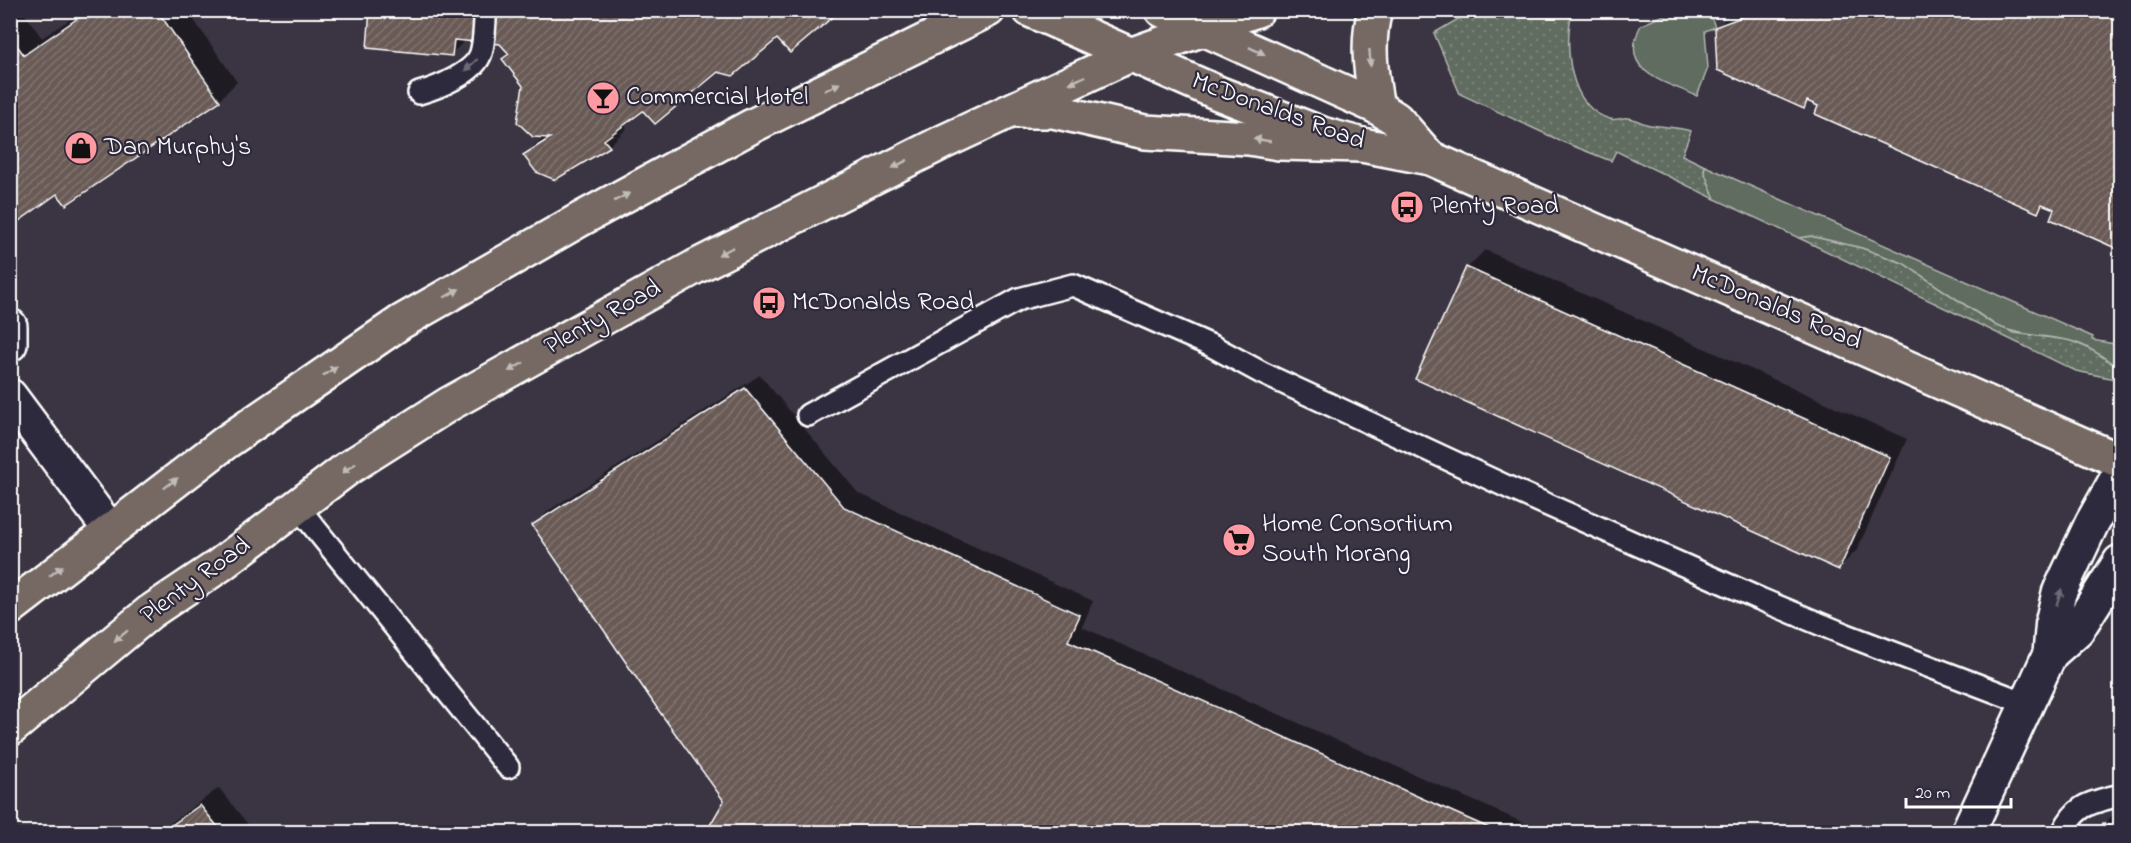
<svg xmlns="http://www.w3.org/2000/svg" width="2131" height="843" viewBox="0 0 2131 843" font-family="'Indie Flower',sans-serif">
	<style>
		.grass { fill: url(#grass-dots); stroke: #b0b6b0; stroke-width: 1.5 }
		.green { fill: #616c60; stroke: #b0b6b0; stroke-width: 1.5 }
		.shadow { fill: #0007 }
		.building { fill: url(#building-hatch); stroke: #fff; stroke-width: 1.5 }
		.lines { fill: none; stroke-linecap: round; stroke-linejoin: round }
		.service-casing { stroke: #fff; stroke-width: 26 }
		.minor-casing { stroke: #fff; stroke-width: 38 }
		.primary-casing { stroke: #fff; stroke-width: 38 }
		.trunk-casing { stroke: #fff; stroke-width: 38 }
		.service { stroke: #2f2a3d; stroke-width: 21 }
		.minor { stroke: #2f2a3d; stroke-width: 33 }
		.primary { stroke: #766964; stroke-width: 33 }
		.trunk { stroke: #766964; stroke-width: 33 }
		.oneway { fill: #c1bcb9 }
		.oneway2 { fill: #6d6a77 }
		.labels { text-anchor: middle; dominant-baseline: central; stroke-width: 4.5; stroke-linejoin: round; paint-order: stroke }
		.poi-label { font-size: 26px; fill: #fff; stroke: #2f2a3d; text-anchor: start }
		.street-label { font-size: 26px; fill: #fff; stroke: #2f2a3d }
	</style>
	<defs>
		<pattern id="grass-dots" width="8" height="8" patternUnits="userSpaceOnUse" patternTransform="scale(1.5)"><rect width="8" height="8" fill="#616c60"/><path d="M2 2h.1M6 6h.1" fill="none" stroke="#798278" stroke-width="1.8" stroke-linecap="round"/></pattern>
		<pattern id="building-hatch" width="6" height="6" patternUnits="userSpaceOnUse" patternTransform="scale(1.5)"><rect width="6" height="6" fill="#695a57"/><path d="M-1 1l2-2M0 6l6-6M5 7l2-2" fill="none" stroke="#807370"/></pattern>
	</defs>
	<rect width="100%" height="100%" fill="#3b3442"/>
	<filter id="ink" filterUnits="userSpaceOnUse"><feTurbulence type="fractalNoise" baseFrequency=".0167" numOctaves="2"/><feDisplacementMap in="SourceGraphic" scale="12" xChannelSelector="R" yChannelSelector="G"/><feConvolveMatrix kernelMatrix="1 2 1 2 8 2 1 2 1" color-interpolation-filters="sRGB"/></filter>
	<g filter="url(#ink)">
		<g class="grass">
			<path d="M1472,11H1572C1564,46 1568,107 1610,119C1617,121 1622,117 1628,118C1636,119 1643,124 1650,125C1664,127 1677,127 1691,131L1682,155L1705,166L1704,171L1715,199L1616,151L1611,161L1563,142L1460,94L1434,33Z"/>
			<path d="M1810,236L1862,248L1903,263L1990,322L2014,333L2069,340L2093,350L2120,369V380L2076,371L1799,238Z"/>
		</g>
		<g class="green">
			<path d="M1674,11H1709L1715,27L1705,31L1708,68L1697,96C1663,81 1617,72 1641,25Z"/>
			<path d="M1705,166L2093,337L2092,340L2120,345V369C2105,358 2086,344 2067,340C2043,335 2020,336 1997,326L1903,263L1862,248L1811,236L1799,238L1715,199L1704,171Z"/>
		</g>
		<g class="shadow">
			<path d="M10,10H22L42,38L84,10H187L237,82L219,100L58,192L12,223Z"/>
			<path d="M372,10L777,37L643,109L623,124L627,128L609,146L555,179L525,155L544,136L510,53L501,42L466,40L451,54Z"/>
			<path d="M1734,10H2120V249L2052,218L2056,209L2045,204L2037,211L1810,101L1803,107L1717,28Z"/>
			<path d="M1485,250L1907,439L1857,550L1839,568L1467,268Z"/>
			<path d="M760,375L858,493L1093,601L1082,627L1544,832H708L725,801L534,525L548,511Z"/>
			<path d="M219,788L254,832H158Z"/>
			<path d="M2120,808V832H2101L2104,824Z"/>
		</g>
		<g class="building">
			<path d="M90,10H157L220,101L66,205L57,194L12,226L10,36L24,55Z"/>
			<path d="M370,10H841L790,53L777,39L733,76L718,72L655,124L643,111L604,140L610,147L555,180L536,172L523,155L550,138L533,137L517,122L523,86L502,59L509,54L500,44L454,40L452,56L367,48Z"/>
			<path d="M1760,10H2120V250L2050,219L2054,209L2042,204L2038,213L1815,114L1818,106L1807,101L1804,109L1717,70L1715,27Z"/>
			<path d="M1466,267L1890,457L1839,570L1415,379Z"/>
			<path d="M745,388L844,507L1080,615L1068,641L1498,832H706L724,801L659,711L532,525Z"/>
			<path d="M200,805L222,832H162Z"/>
			<path d="M2103,823L2120,831V832H2099Z"/>
		</g>
		<g class="lines">
			<g class="service-casing">
				<g id="service">
					<path d="M419,93C437,88 475,73 481,53C485,40 484,24 486,10"/>
					<path d="M808,415L1019,299L1073,285L1212,346L1262,373L1512,489L1760,599L1844,634L2025,703"/>
					<path d="M297,506L508,767"/>
					<path d="M2063,832C2077,803 2091,803 2120,795"/>
				</g>
			</g>
			<g class="minor-casing">
				<g id="minor">
					<path d="M10,326V344"/>
					<path d="M10,396L110,530"/>
					<path d="M2050,654L2077,630L2120,562"/>
					<path d="M1968,832L2050,654L2053,619L2059,593L2092,523L2120,473"/>
				</g>
			</g>
			<g class="primary-casing">
				<g id="primary">
					<path d="M1030,10L1218,93L1322,134L1362,145L1430,158L2120,461"/>
					<path d="M1162,10L1377,107L1396,119L1430,158"/>
				</g>
			</g>
			<g class="trunk-casing">
				<g id="trunk">
					<path d="M1375,10C1366,43 1371,74 1377,107"/>
					<path d="M1016,111H1053L1145,132L1249,138L1279,143L1362,145"/>
					<path d="M10,608L226,442L401,322L581,219L752,126L988,10"/>
					<path d="M10,729L150,612L220,565L348,468L449,404L695,267L943,142L1130,55L1257,10"/>
				</g>
			</g>
			<use href="#service" class="service"/>
			<use href="#minor" class="minor"/>
			<use href="#primary" class="primary"/>
			<use href="#trunk" class="trunk"/>
		</g>
		<defs><path id="oneway-solid" d="M-6-.8H1V-3.2L6.5 0L1 3.2V.8H-6Z" transform="scale(1.5)"/></defs>
		<g class="oneway">
			<use href="#oneway-solid" transform="translate(1257 51) rotate(25)"/>
			<use href="#oneway-solid" transform="translate(1370 58) rotate(86)"/>
			<use href="#oneway-solid" transform="translate(1077 80) rotate(155)"/>
			<use href="#oneway-solid" transform="translate(832 87) rotate(-26)"/>
			<use href="#oneway-solid" transform="translate(1262 140) rotate(-171)"/>
			<use href="#oneway-solid" transform="translate(900 164) rotate(153)"/>
			<use href="#oneway-solid" transform="translate(622 197) rotate(-28)"/>
			<use href="#oneway-solid" transform="translate(726 251) rotate(152)"/>
			<use href="#oneway-solid" transform="translate(452 293) rotate(-30)"/>
			<use href="#oneway-solid" transform="translate(516 367) rotate(151)"/>
			<use href="#oneway-solid" transform="translate(330 371) rotate(-34)"/>
			<use href="#oneway-solid" transform="translate(349 468) rotate(146)"/>
			<use href="#oneway-solid" transform="translate(171 483) rotate(-37)"/>
			<use href="#oneway-solid" transform="translate(56 571) rotate(-38)"/>
			<use href="#oneway-solid" transform="translate(121 636) rotate(141)"/>
		</g>
		<g class="oneway2">
			<use href="#oneway-solid" transform="translate(471 65) rotate(137)"/>
			<use href="#oneway-solid" transform="translate(2059 597) rotate(-73)"/>
		</g>
	</g>
	<defs>
		<g id="bar-disc" transform="scale(1.725)"><circle r="9.5" fill="#ff9aa2" stroke="#2f2a3d"/><path d="M-6-5H6L.8 .8V4.5H3.5V6h-7V4.5H-.8V.8Z" fill="#111"/></g>
		<g id="shop-disc" transform="scale(1.725)"><circle r="9.5" fill="#ff9aa2" stroke="#2f2a3d"/><path d="M-5-2.5h2.3a2.7 3.5 0 0 1 5.4 0H5L5.5 6h-11ZM-1.5-2.5h3a1.5 2.3 0 0 0-3 0Z" fill="#111"/></g>
		<g id="bus-disc" transform="scale(1.725)"><circle r="9.5" fill="#ff9aa2" stroke="#2f2a3d"/><path d="M-5-6H5V4H4V6H2V4H-2V6H-4V4H-5ZM-3.5-4V0h7V-4ZM-3.5 1.2v1.5H-2V1.2ZM2 1.2v1.5H3.5V1.2Z" fill="#111"/></g>
		<g id="supermarket-disc" transform="scale(1.725)"><circle r="9.5" fill="#ff9aa2" stroke="#2f2a3d"/><path d="M-6-5.5h2.5l.6 2H6L4.5 2H-2.5L-4.4-4H-6ZM-1.5 3.2a1.3 1.3 0 1 0 .1 0ZM3 3.2a1.3 1.3 0 1 0 .1 0Z" fill="#111"/></g>
	</defs>
	<g fill-rule="evenodd">
		<use href="#bar-disc" x="603" y="98"/>
		<use href="#shop-disc" x="81" y="148"/>
		<use href="#bus-disc" x="1407" y="207"/>
		<use href="#bus-disc" x="769" y="303"/>
		<use href="#supermarket-disc" x="1239" y="540"/>
	</g>
	<g class="labels">
		<g class="poi-label">
			<text x="626" y="98">Commercial Hotel</text>
			<text x="104" y="148">Dan Murphy's</text>
			<text x="1430" y="207">Plenty Road</text>
			<text x="792" y="303">McDonalds Road</text>
			<text x="1262" y="525">Home Consortium<tspan x="1262" dy="30">South Morang</tspan></text>
		</g>
		<g class="street-label">
			<text transform="translate(1278 112) rotate(20)">McDonalds Road</text>
			<text transform="translate(1776 308) rotate(23)">McDonalds Road</text>
			<text transform="translate(603 318) rotate(-29)">Plenty Road</text>
			<text transform="translate(196 581) rotate(-36)">Plenty Road</text>
		</g>
	</g>
	<rect width="2131" height="843" fill="none" stroke="#2f2a3d" stroke-width="36"/>
	<rect x="18" y="18" width="2095" height="807" fill="none" stroke="#fff" stroke-width="2" filter="url(#ink)"/>
	<path d="M1906 798v9h105v-9" fill="none" stroke="#ffffff" stroke-width="3"/>
	<text x="1915" y="798" font-size="18" fill="#ffffff" stroke="#2f2a3d" stroke-width="4.5" paint-order="stroke">20 m</text>
</svg>
